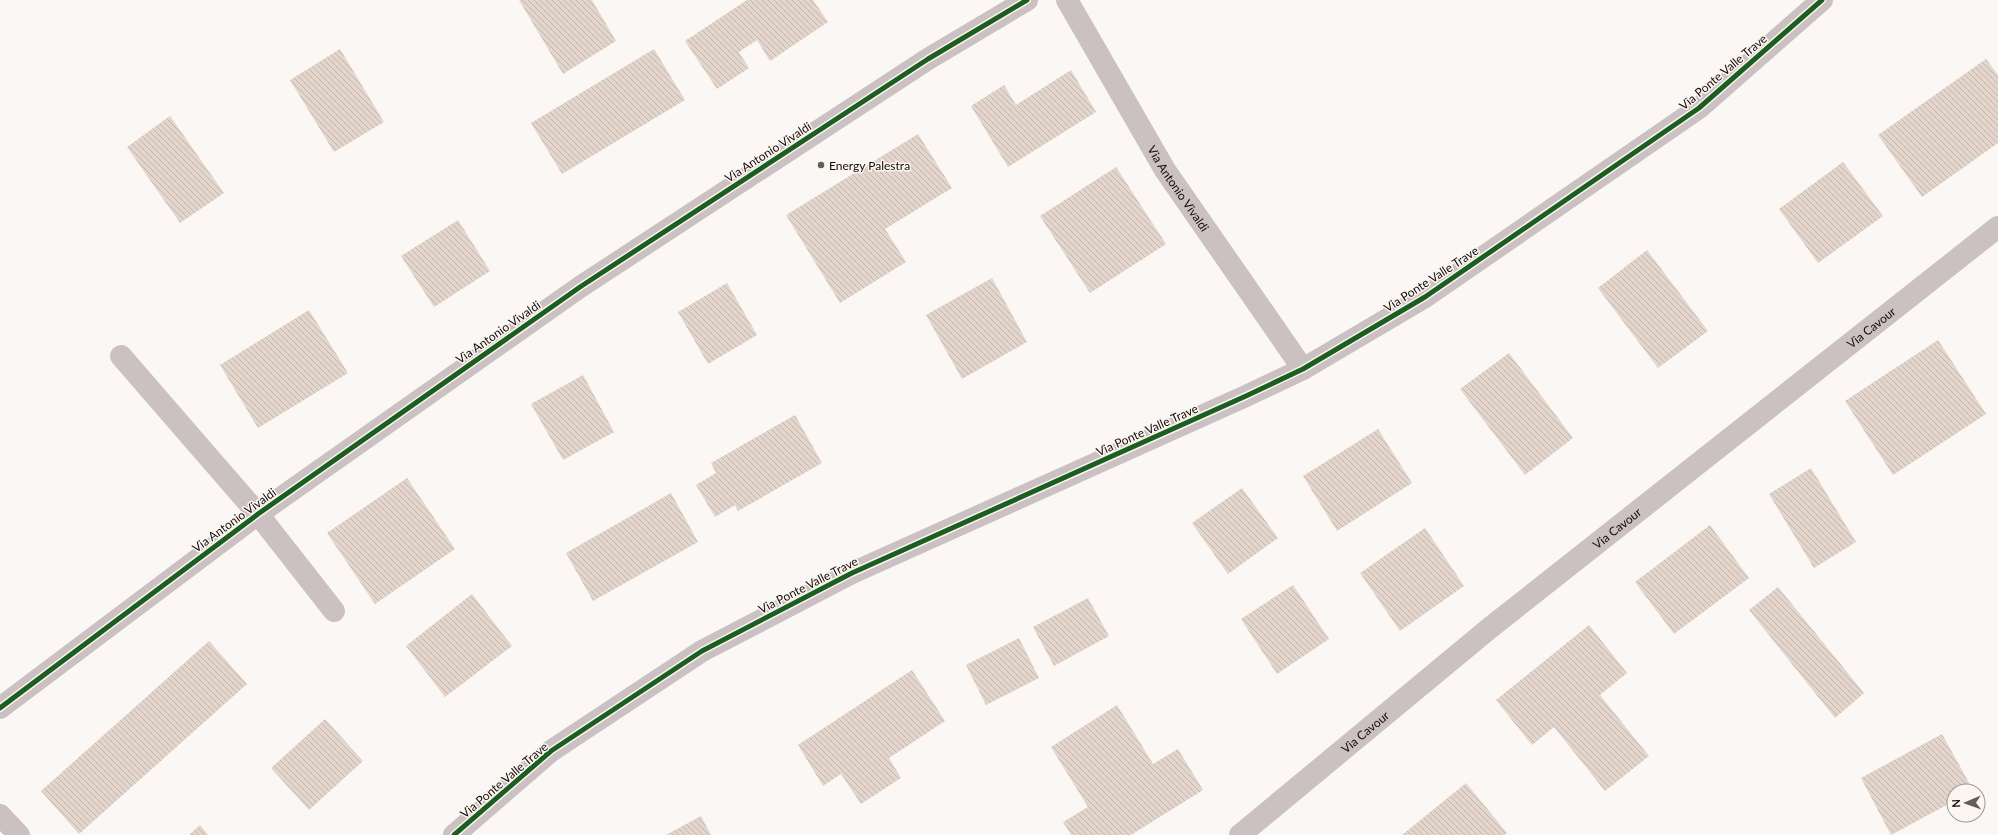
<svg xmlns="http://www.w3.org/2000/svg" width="1998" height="835" viewBox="0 0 1998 835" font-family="Lato,sans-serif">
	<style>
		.building { fill: url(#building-back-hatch) }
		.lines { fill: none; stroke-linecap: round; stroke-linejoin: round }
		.minor { stroke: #ccc1c2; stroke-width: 22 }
		.cycleway-casing { stroke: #fcf6f2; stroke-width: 8 }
		.cycleway { stroke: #1b5e20; stroke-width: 5 }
		.poi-dot { fill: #645e59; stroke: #fcf6f2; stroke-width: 1.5 }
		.labels { text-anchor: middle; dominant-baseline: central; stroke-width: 3; stroke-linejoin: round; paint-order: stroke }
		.street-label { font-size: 12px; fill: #140b05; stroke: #fcf6f2 }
		.poi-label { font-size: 12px; fill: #140b05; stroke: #fcf6f2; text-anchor: start }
	</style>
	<defs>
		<pattern id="building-back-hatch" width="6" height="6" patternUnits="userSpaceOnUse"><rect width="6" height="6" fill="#e3d5cb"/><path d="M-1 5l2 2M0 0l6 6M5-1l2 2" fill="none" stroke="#c2b6ad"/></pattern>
	</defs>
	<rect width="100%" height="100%" fill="#faf7f4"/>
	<g class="building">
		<path d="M519,0H592L616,41L563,74Z"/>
		<path d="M747,0H813L828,22L770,61L757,40L739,52L749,68L717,89L685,41Z"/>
		<path d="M340,49L384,122L334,152L290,80Z"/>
		<path d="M654,49L685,100L562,174L531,123Z"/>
		<path d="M1986,59L1998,75V143L1922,197L1878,135Z"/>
		<path d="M1071,70L1096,112L1008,167L971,106L1004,85L1016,105Z"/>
		<path d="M170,116L224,193L180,223L127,147Z"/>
		<path d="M918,134L952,188L885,229L906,262L840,303L786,215Z"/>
		<path d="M1843,162L1883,216L1818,263L1779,209Z"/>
		<path d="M1116,167L1166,244L1090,293L1040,216Z"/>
		<path d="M458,220L490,271L434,307L401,256Z"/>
		<path d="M1647,250L1708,331L1658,368L1598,288Z"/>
		<path d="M992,278L1027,342L962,379L926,315Z"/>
		<path d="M727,283L757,335L708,364L678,312Z"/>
		<path d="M309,310L348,373L258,428L220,365Z"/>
		<path d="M1938,340L1986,414L1893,475L1845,401Z"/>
		<path d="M1509,353L1573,438L1525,475L1460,389Z"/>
		<path d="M583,375L614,432L563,460L531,404Z"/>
		<path d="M795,415L822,463L738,511L735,505L715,517L696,485L716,473L711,463Z"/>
		<path d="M1378,429L1412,483L1337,531L1303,476Z"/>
		<path d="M1811,468L1856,542L1814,568L1769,494Z"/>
		<path d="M407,478L455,549L375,604L327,533Z"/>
		<path d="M1242,488L1278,538L1228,574L1192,523Z"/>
		<path d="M671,493L698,542L593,601L566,553Z"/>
		<path d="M1710,525L1749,578L1674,634L1635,582Z"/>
		<path d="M1425,528L1464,586L1400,631L1360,573Z"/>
		<path d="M1293,585L1329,639L1277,674L1241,619Z"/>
		<path d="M1778,587L1864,693L1835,718L1749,610Z"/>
		<path d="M472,594L512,646L445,697L406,646Z"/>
		<path d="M1088,598L1109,636L1054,666L1033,627Z"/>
		<path d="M1589,625L1627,673L1600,695L1649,756L1605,791L1554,727L1532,745L1496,700Z"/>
		<path d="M1019,638L1039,678L986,705L966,665Z"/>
		<path d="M209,641L247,684L79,834L41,791Z"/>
		<path d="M912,670L945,721L889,758L901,778L861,804L841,774L823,786L798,745Z"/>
		<path d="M1117,705L1153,764L1178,749L1203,790L1131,835H1071L1063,822L1088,807L1051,747Z"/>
		<path d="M325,719L363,761L309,810L271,768Z"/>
		<path d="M1942,734L1973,790L1954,791V801L1891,835L1861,778Z"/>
		<path d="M1466,783L1507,833L1504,835H1402Z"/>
		<path d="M701,816L711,835H666Z"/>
		<path d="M200,825L208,835H189Z"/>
	</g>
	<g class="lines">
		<g class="minor">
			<path id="s1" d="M1067,0L1165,170L1303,369"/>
			<path d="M121,356L258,514L334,611"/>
			<path d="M0,708L258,514L580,287L928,59L1027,0"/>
			<path d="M0,815L19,835"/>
			<path d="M454,835L551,751L702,651L852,573L1246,396L1303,369L1425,297L1699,108L1822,0"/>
			<path id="s2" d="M1240,835L1491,627L1998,227"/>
		</g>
		<g class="cycleway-casing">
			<g id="cycleway">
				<path d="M0,708L258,514L580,287L928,59L1027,0"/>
				<path d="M454,835L551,751L702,651L852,573L1246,396L1303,369L1425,297L1699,108L1822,0"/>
			</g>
		</g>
		<use href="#cycleway" class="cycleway"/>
	</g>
	<circle class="poi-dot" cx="821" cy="165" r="4"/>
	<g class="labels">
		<g class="street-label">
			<text transform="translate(1723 72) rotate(-40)">Via Ponte Valle Trave</text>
			<text transform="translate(768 152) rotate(-33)">Via Antonio Vivaldi</text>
			<text stroke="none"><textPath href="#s1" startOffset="219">Via Antonio Vivaldi</textPath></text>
			<text transform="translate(1431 279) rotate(-33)">Via Ponte Valle Trave</text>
			<text stroke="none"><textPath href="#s2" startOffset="810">Via Cavour</textPath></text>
			<text transform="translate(498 332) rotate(-35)">Via Antonio Vivaldi</text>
			<text transform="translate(1147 430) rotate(-24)">Via Ponte Valle Trave</text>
			<text transform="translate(234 520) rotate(-36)">Via Antonio Vivaldi</text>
			<text stroke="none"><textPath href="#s2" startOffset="486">Via Cavour</textPath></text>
			<text transform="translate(808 585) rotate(-27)">Via Ponte Valle Trave</text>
			<text stroke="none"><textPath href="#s2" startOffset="162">Via Cavour</textPath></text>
			<text transform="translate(504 780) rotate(-40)">Via Ponte Valle Trave</text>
		</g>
		<g class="poi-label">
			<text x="829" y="165">Energy Palestra</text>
		</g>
	</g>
	<g transform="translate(1966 803) rotate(268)"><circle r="19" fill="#fcf6f2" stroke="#9f9893"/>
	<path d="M0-3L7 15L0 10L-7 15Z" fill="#645e59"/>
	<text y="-6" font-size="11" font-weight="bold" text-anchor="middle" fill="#140b05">N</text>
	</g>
</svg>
